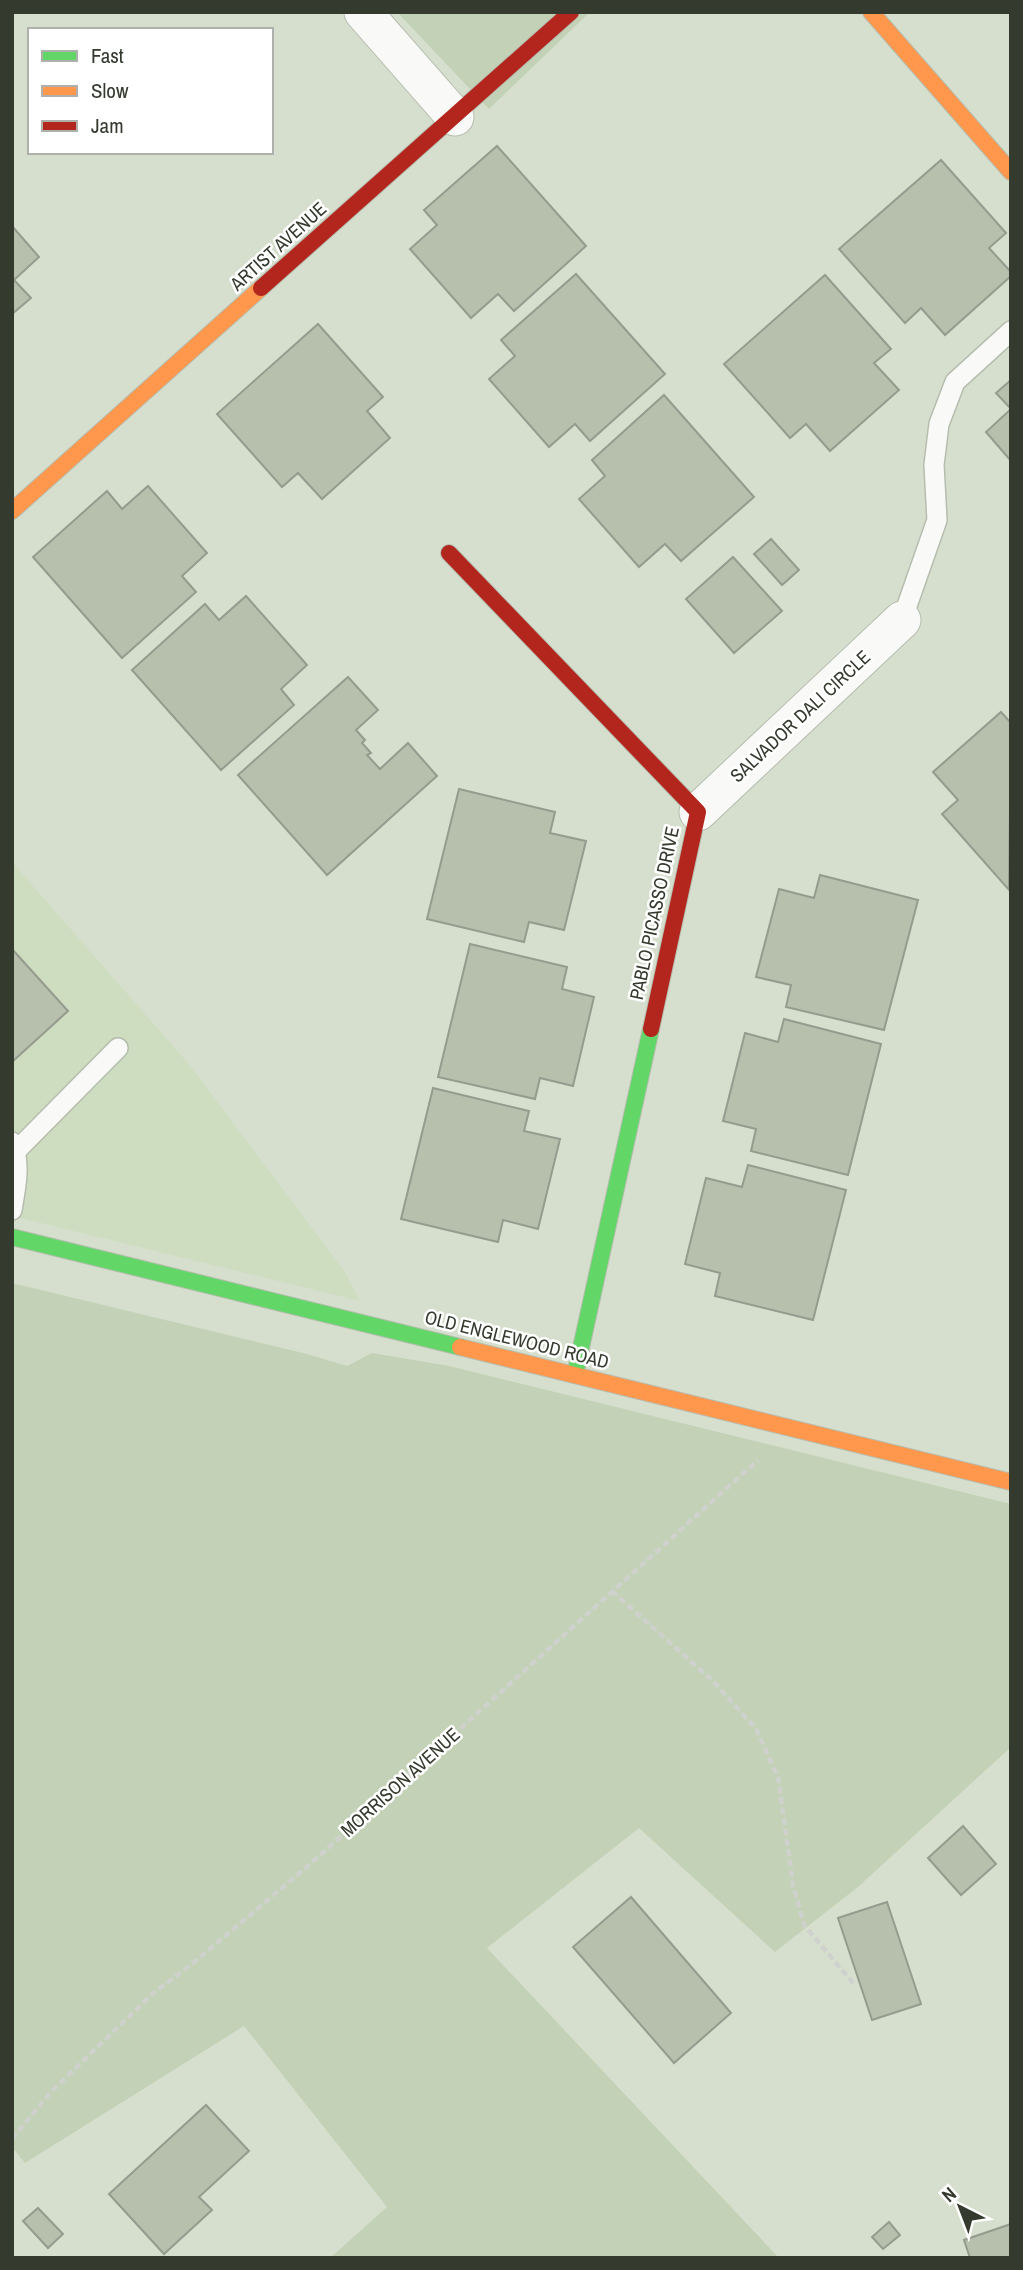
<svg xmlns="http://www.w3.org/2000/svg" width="1023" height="2270" viewBox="0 0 1023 2270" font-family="'Archivo Narrow',sans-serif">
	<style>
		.built { fill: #ceddc0 }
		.green { fill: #c3d2b6 }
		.building { fill: #b6c0ac; stroke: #959b8e; stroke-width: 2 }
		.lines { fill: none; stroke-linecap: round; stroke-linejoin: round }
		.lane-casing { stroke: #b6bdaf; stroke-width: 22 }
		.street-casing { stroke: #b6bdaf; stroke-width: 39 }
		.fast-casing { stroke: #b6bdaf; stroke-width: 18 }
		.slow-casing { stroke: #b6bdaf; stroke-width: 18 }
		.jam-casing { stroke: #b6bdaf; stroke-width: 18 }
		.path { stroke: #ced1cc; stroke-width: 4.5; stroke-dasharray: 7 3.5; stroke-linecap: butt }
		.lane { stroke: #f9faf8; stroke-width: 19 }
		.street { stroke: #f9faf8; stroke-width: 37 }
		.fast { stroke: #63d668; stroke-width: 16 }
		.slow { stroke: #ff974d; stroke-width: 16 }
		.jam { stroke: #b3261e; stroke-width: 16 }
		.labels { text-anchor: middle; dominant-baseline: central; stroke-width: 5; stroke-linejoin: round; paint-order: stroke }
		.street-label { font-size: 19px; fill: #343b2e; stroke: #fff }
	</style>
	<rect width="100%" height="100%" fill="#d6dfce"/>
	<path class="built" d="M12,862L188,1063L344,1271L360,1301L12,1216Z"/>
	<g class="green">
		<path d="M397,12H590L489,109Z"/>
		<path d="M12,1283L307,1354L347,1366L372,1353L449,1366L1011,1504V1747L858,1887L775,1952L639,1828L487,1948L779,2258H330L387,2207L244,2026L25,2163L12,2147Z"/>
	</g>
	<g class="building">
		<path d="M497,146L586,246L514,311L498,294L471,318L410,249L437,225L424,210Z"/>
		<path d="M941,160L1006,233L989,248L1011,272V276L945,335L921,308L905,323L839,249Z"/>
		<path d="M12,226L39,257L14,280L31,298L12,314Z"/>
		<path d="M576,274L665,374L590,441L575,424L549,447L489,379L515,356L501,340Z"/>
		<path d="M825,275L891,349L874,363L899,390L830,451L806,424L790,438L724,364Z"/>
		<path d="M318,324L383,397L367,411L390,438L322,499L298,473L282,487L217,414Z"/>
		<path d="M1011,380V409L996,393Z"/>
		<path d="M664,395L754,497L681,561L665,544L639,567L579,499L605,476L592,460Z"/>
		<path d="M1011,409V461L986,432Z"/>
		<path d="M148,486L207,553L182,576L196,592L122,658L33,557L107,491L122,509Z"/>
		<path d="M771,539L799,570L782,585L754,554Z"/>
		<path d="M733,557L782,611L734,653L686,599Z"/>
		<path d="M246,596L307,665L281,689L294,705L221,770L132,670L205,604L219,620Z"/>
		<path d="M348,677L378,710L356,730L365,740L362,743L371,753L367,755L380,769L408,743L437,776L327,875L238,775Z"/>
		<path d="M1001,712L1011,723L1009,890L942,814L958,800L933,772Z"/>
		<path d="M459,789L555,812L550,833L586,841L564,930L529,922L524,942L427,919Z"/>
		<path d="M820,875L918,900L884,1030L786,1007L791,985L756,977L779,889L814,898Z"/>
		<path d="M470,944L567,967L562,989L594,997L573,1086L540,1078L535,1099L438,1077Z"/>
		<path d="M12,949L68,1011L12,1062Z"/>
		<path d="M784,1019L881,1044L848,1175L751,1151L756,1129L723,1121L745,1033L778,1042Z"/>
		<path d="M433,1088L529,1111L524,1131L560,1139L538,1229L503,1220L498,1242L401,1219Z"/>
		<path d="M748,1165L846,1190L813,1320L715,1296L720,1273L685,1264L706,1178L742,1187Z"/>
		<path d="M963,1826L996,1864L961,1895L928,1858Z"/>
		<path d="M631,1897L731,2013L674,2063L573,1947Z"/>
		<path d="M887,1902L921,2004L872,2020L838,1918Z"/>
		<path d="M206,2105L249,2151L199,2197L212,2210L164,2254L109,2194Z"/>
		<path d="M38,2208L63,2234L48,2248L23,2221Z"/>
		<path d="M889,2222L900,2235L883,2249L872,2237Z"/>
		<path d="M1011,2224V2258H970L964,2240Z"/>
	</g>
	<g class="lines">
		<g class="lane-casing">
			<g id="lane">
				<path d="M902,620L937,520L934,465L939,424L955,382L1011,331"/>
				<path d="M16,1151L118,1048"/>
				<path d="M12,1210C16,1187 21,1163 12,1142"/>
			</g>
		</g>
		<g class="street-casing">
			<g id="street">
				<path d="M363,12L455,117"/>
				<path d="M698,812L902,620"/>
			</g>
		</g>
		<g class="fast-casing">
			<g id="fast">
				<path d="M12,1237L460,1347"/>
				<path d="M575,1375L651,1029"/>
			</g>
		</g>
		<g class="slow-casing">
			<g id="slow">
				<path d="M871,12L1011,172"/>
				<path d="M12,511L261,288"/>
				<path d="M460,1347L1011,1482"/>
			</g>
		</g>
		<g class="jam-casing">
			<g id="jam">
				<path d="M261,288L571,12"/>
				<path d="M449,553L698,812L651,1029"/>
			</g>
		</g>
		<g class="path">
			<path d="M612,1591L713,1681L756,1729L778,1777L793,1885L804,1925L853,1983"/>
			<path d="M12,2139L50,2093L150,1996L198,1959L308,1866L758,1460"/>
		</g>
		<use href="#lane" class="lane"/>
		<use href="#street" class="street"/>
		<use href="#fast" class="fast"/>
		<use href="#slow" class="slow"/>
		<use href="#jam" class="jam"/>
	</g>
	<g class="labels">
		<g class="street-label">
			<text transform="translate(278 246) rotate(-42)">ARTIST AVENUE</text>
			<text transform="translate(800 716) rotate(-43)">SALVADOR DALI CIRCLE</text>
			<text transform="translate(654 913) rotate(-78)">PABLO PICASSO DRIVE</text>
			<text transform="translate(517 1339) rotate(14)">OLD ENGLEWOOD ROAD</text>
			<text transform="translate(400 1782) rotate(-42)">MORRISON AVENUE</text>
		</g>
	</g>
	<rect width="1023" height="2270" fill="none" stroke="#343b2e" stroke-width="28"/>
	<rect x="28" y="28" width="245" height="126" fill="#ffffff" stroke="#aeb1ab" stroke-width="2"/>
	<rect x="42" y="51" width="35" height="10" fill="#63d668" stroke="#aeb1ab" stroke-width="2"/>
	<text x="91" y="63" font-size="21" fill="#343b2e">Fast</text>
	<rect x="42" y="86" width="35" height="10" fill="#ff974d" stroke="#aeb1ab" stroke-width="2"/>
	<text x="91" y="98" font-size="21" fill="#343b2e">Slow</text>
	<rect x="42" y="121" width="35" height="10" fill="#b3261e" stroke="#aeb1ab" stroke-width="2"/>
	<text x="91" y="133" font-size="21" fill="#343b2e">Jam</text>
	<g transform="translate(960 2207) rotate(318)" stroke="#ffffff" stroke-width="5" paint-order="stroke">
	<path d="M0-5L12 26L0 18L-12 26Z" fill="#343b2e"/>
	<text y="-10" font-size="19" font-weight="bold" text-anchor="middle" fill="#343b2e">N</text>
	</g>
</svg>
